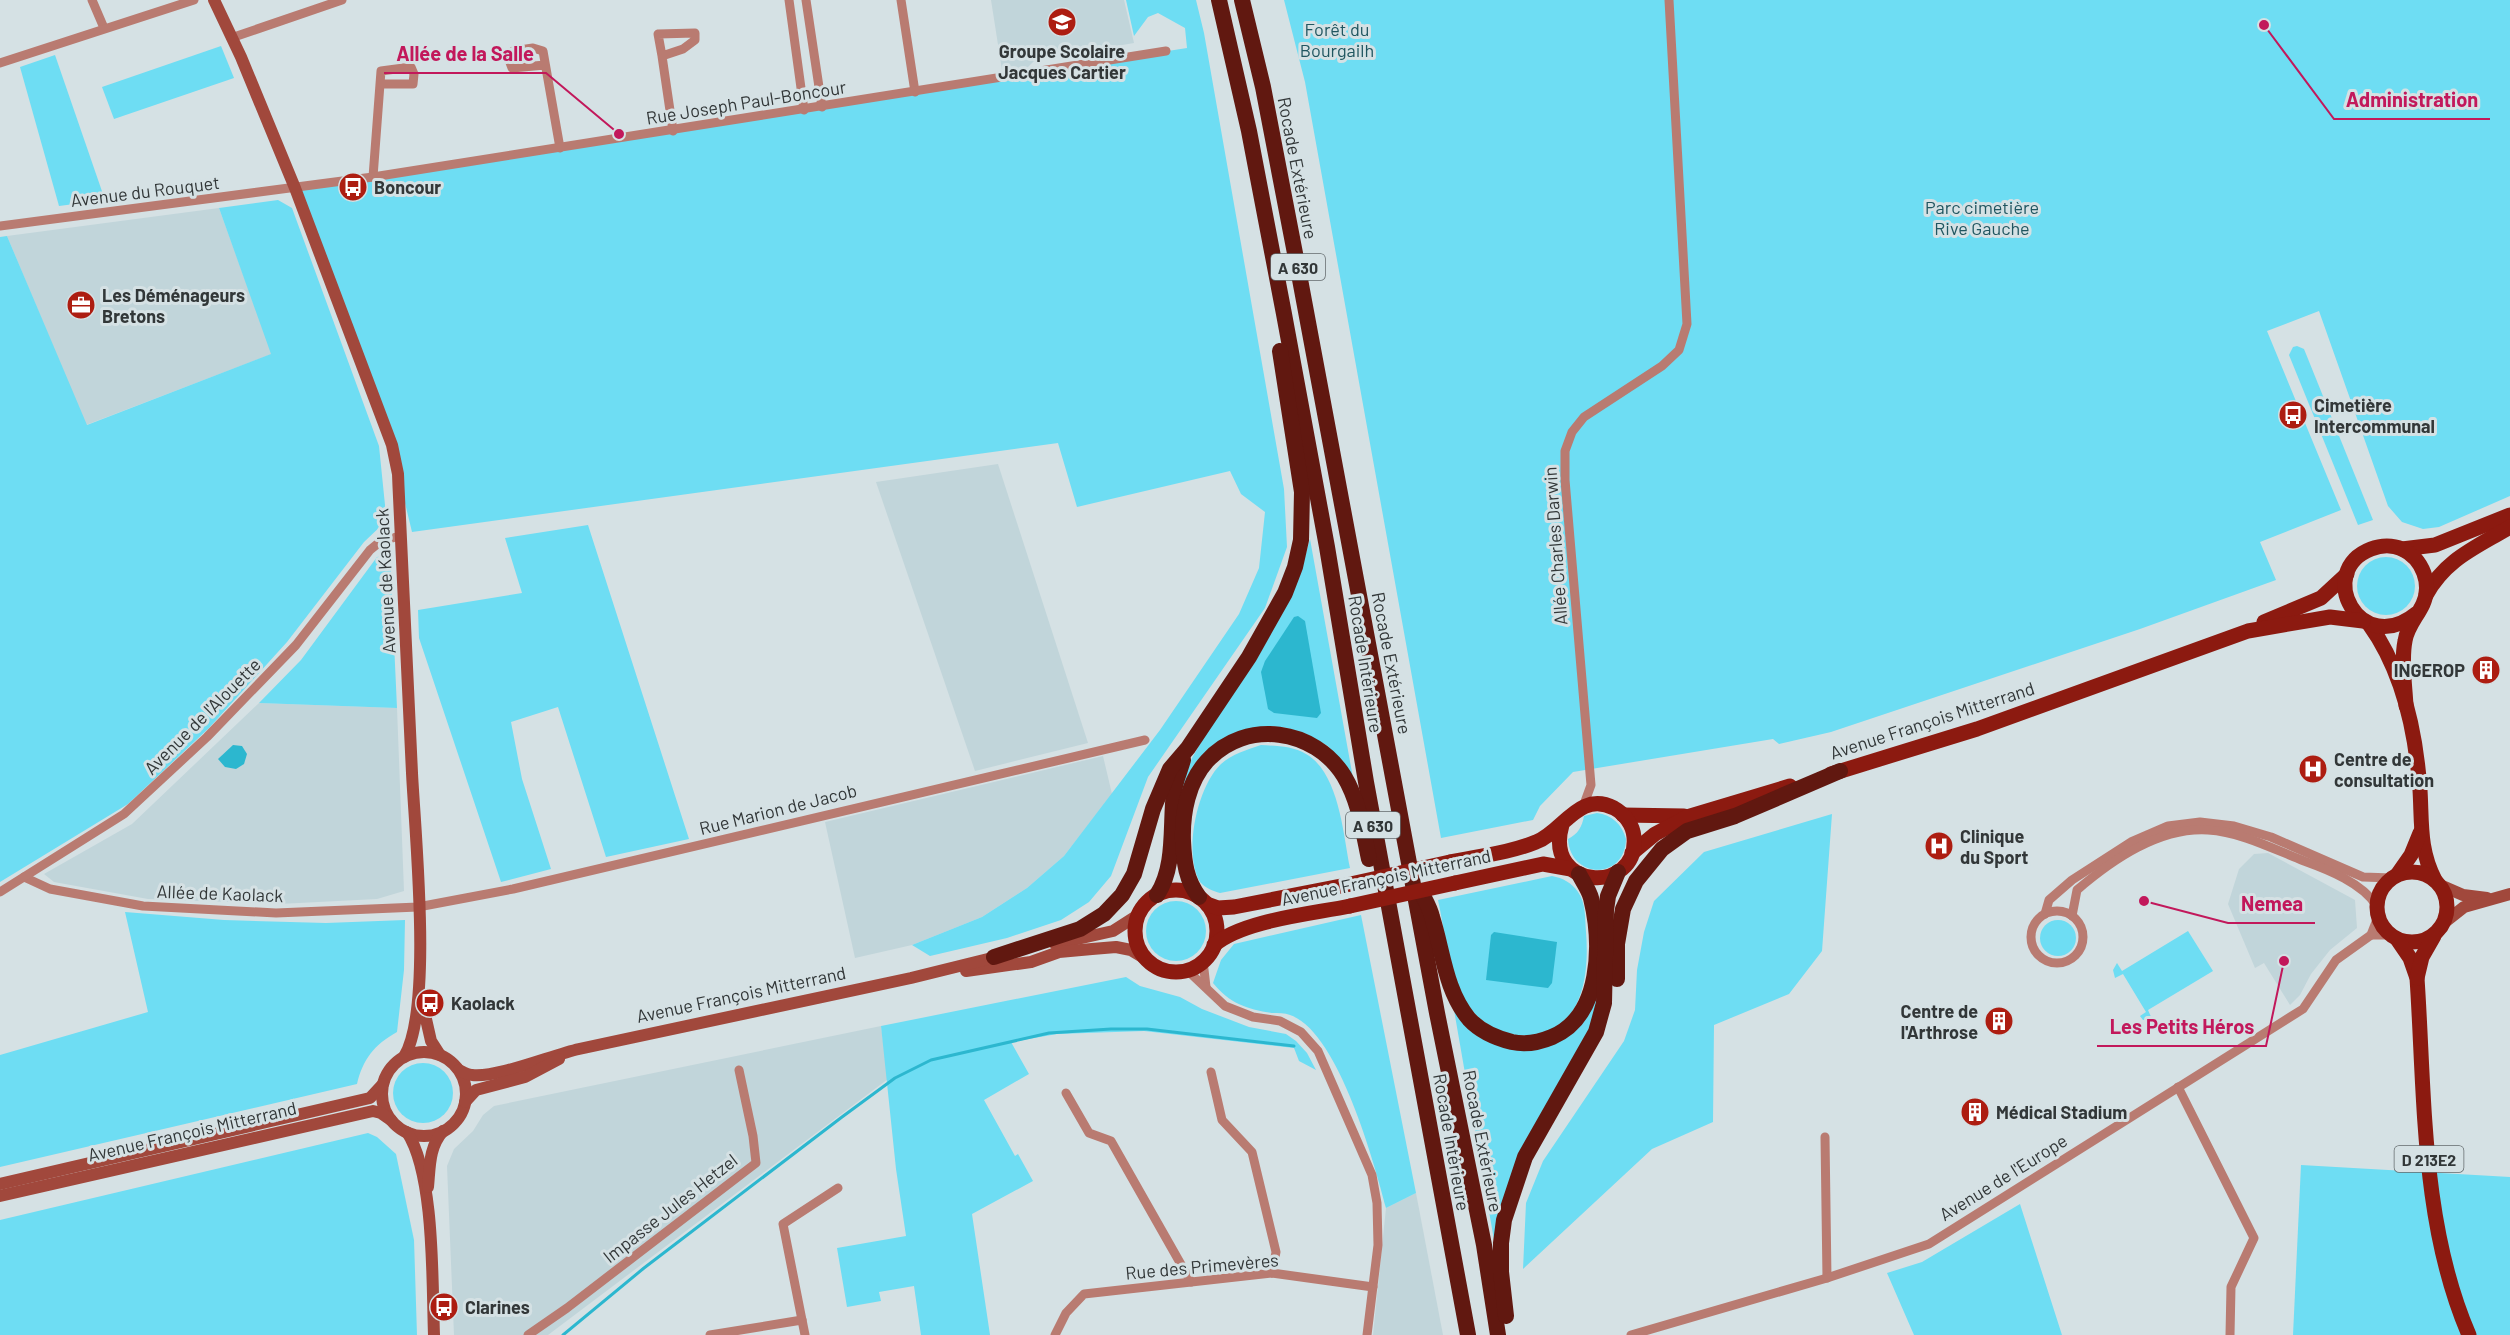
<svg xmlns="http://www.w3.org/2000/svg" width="2510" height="1335" viewBox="0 0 2510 1335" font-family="Barlow,sans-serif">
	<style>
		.built { fill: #c1d5da }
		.green { fill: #6eddf3 }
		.water { fill: #2cb7cf }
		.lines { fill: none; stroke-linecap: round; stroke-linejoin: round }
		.stream { stroke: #2cb7cf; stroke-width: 3 }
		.street { stroke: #b97b71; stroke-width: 9 }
		.secondary { stroke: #a1483c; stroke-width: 12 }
		.primary { stroke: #8c1a10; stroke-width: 15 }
		.highway { stroke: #611810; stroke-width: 16 }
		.primary-bridge { stroke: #8c1a10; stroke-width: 15 }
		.labels { text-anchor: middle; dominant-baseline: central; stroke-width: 6; stroke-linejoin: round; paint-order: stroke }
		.shield { fill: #d5e1e4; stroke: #636a6c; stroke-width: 1.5 }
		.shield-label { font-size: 16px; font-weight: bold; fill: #323738 }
		.park-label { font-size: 18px; fill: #205660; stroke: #d5e1e4 }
		.poi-label { font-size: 18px; font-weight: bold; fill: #323738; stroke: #d5e1e4; text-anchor: start }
		.street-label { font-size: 18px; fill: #323738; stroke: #d5e1e4 }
		.leader { fill: none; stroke: #c2185b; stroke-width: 2 }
		.callout-dot { fill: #c2185b; stroke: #d5e1e4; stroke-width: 2 }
		.callout-label { font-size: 20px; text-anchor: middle; font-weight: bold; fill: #c2185b; stroke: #d5e1e4; stroke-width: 6; stroke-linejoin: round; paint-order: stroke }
	</style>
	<rect width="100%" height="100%" fill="#d5e1e4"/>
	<g class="built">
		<path d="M991,0H1124L1134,43L1035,60L1026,69L1002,70Z"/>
		<path d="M219,208L272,354L86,425L7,236Z"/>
		<path d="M998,464L1088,743L975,771L876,482Z"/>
		<path d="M259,703L397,708L404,891L377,899L279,904L148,899L54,882L44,874L132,824Z"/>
		<path d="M1103,756L1112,794L1064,856L1027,888L982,917L912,945L855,958L825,822Z"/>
		<path d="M2268,853L2355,900L2357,928L2330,950L2311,974L2300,995L2290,1005L2264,963L2255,968L2228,904L2239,869L2254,854Z"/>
		<path d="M881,1026L888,1079L548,1335H454L447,1166L454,1149L473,1131L483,1115L494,1106Z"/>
		<path d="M1416,1193L1443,1335H1373L1386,1208Z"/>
	</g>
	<g class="green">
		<path d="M1126,0H1196L1204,33L1284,489L1287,547L1265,608L1148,777L1111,876L1089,902L1061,920L1007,938L930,956L912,945L982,917L1027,888L1064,856L1160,730L1239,614L1259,568L1265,512L1241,494L1230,471L1077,507L1058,443L412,532L398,474L295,188L1187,48L1185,28L1158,13L1148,17L1134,36Z"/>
		<path d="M1284,0H2510V496L2439,527L2423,529L2402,522L2388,506L2319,311L2267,331L2341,510L2260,542L2276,580L2140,629L1831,732L1779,744L1773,739L1573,772L1540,806L1533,820L1441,838L1305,82Z"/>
		<path d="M221,46L234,78L114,119L102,87Z"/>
		<path d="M55,55L105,200L59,206L20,67Z"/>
		<path d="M278,200L292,208L379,446L385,505L384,523L364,542L287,642L209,728L128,804L0,882V237L7,236L87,425L271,354L219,208Z"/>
		<path d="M2297,346L2304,349L2373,520L2358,525L2289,355L2293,347Z"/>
		<path d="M588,525L689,839L606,857L558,707L511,722L522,779L551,869L501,882L419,638L418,610L522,593L505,538Z"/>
		<path d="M1310,539L1353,778L1328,746L1306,734L1287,728L1270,726L1252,728L1178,794L1192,758L1302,567Z"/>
		<path d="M390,555L397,708L259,703L301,660L377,557Z"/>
		<circle cx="2386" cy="586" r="29"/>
		<path d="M1261,745C1277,746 1293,746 1306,754C1339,773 1343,833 1350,868L1220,893C1213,891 1205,888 1200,882C1183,853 1197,788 1220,765C1231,754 1247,750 1261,745Z"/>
		<path d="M1597,813C1612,815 1622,824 1626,839C1625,881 1570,879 1568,839C1578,834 1582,827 1584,816Z"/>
		<path d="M1832,814L1822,951L1789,994L1714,1025L1713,1122L1652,1149L1523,1269L1526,1203L1543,1161L1624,1041L1635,1010L1637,970L1644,932L1654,901L1704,852Z"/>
		<path d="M1552,876C1563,878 1572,883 1578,892C1586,903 1585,919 1586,932C1590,981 1580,1041 1517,1035C1497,1033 1479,1021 1468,1005C1449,978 1445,932 1438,900Z"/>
		<circle cx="1176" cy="931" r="30"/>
		<path d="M125,912L224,920L326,923L405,920L404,970L397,1032C374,1045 363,1059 357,1084L0,1167V1055L148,1012Z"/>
		<path d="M1361,915L1416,1193L1386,1208C1374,1162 1338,1031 1290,1015C1285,1013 1278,1013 1272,1013C1246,1009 1229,1003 1213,983L1221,960L1234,944Z"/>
		<circle cx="2058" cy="938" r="18"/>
		<path d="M2188,931L2213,971L2148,1010L2152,1019L2143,1020L2140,1016L2146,1012L2123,974L2115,978L2113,970L2117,963L2122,971Z"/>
		<path d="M1599,975L1595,1017L1494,1240L1454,1010L1481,1037L1559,1040Z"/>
		<path d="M1126,977L1140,986L1180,997L1202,1009L1249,1027L1286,1034L1296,1041L1307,1053L1316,1070L1299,1061L1294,1048L1144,1031L1057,1034L1011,1042L1029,1074L984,1100L1015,1156L1018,1154L1033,1181L972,1214L990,1335H921L914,1286L879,1292L881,1301L847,1307L837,1248L906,1236L896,1169L881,1026Z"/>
		<circle cx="423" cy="1093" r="30"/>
		<path d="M368,1133L377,1137L396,1154L414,1240L417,1335H0V1220Z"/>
		<path d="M2301,1165L2510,1177V1335H2293Z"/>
		<path d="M2020,1204L2062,1335H1914L1887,1273L1922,1262Z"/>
	</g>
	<g class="water">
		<path d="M1298,616L1305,621L1321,713L1317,718L1274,713L1268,709L1261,672L1265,661L1294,617Z"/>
		<path d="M233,745L242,746L247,754L244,764L236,769L225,767L218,759Z"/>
		<path d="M1494,932L1557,942L1552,983L1548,988L1486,980L1491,935Z"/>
	</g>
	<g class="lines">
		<path class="stream" d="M563,1335L644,1268L842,1117L895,1078L931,1060L1049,1033L1111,1029H1147L1294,1046"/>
		<g class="street">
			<path d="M92,0L104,28"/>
			<path d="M789,0L804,110"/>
			<path d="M806,0L822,107"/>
			<path d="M901,0L915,92"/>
			<path d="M231,38L342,0"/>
			<path d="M662,56L658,34L695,33V40L683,49L662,56L673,131"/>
			<path d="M0,63L194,0"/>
			<path d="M545,65L512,68L509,60L513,51L533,48L543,51L560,148"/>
			<path d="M373,177L380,84L381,71L411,67L414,74L413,84H380"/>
			<path d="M0,226L373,177L1166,51"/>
			<path d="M1583,807L1591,785L1565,480V451L1572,432L1584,417L1662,366L1679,350L1687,324L1669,0"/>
			<path d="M24,877L50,889L143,906L276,913L418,907L513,889L1145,740"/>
			<path d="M0,892L124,814L207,737L296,645L370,550L381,541L400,536"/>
			<circle cx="2057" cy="937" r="26"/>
			<path d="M2045,914L2049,900L2072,880L2131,842L2168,826L2200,822L2234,826L2271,837L2363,877L2392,878"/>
			<path d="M2072,916L2077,890C2112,860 2159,827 2208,830C2241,832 2273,849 2304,861C2329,870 2362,883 2377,906"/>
			<path d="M2371,935H2391"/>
			<path d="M1203,961L1206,987"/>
			<path d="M1187,970L1225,1006L1253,1017L1280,1021L1301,1032L1318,1051L1372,1175L1377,1203L1378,1245L1367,1335"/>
			<path d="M1211,1072L1222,1120L1252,1152L1276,1252L1272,1273"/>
			<path d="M2178,1087L2254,1238L2231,1287L2230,1335"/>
			<path d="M1066,1093L1089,1133L1111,1141L1191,1282"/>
			<path d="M1825,1137L1827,1278"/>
			<path d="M802,1320L783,1224L838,1188"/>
			<path d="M528,1335L567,1308L756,1163L753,1136L739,1070"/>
			<path d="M710,1335L802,1320L805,1335"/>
			<path d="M1055,1335L1066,1313L1084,1294L1272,1273L1373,1287"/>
			<path d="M1631,1335L1827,1278L1929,1244L2303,1009L2336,960L2371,935L2378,917"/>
		</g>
		<g class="secondary">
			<path d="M214,0L241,57L295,188L392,445L398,474C402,574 407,674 412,773C415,834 433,1010 404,1057"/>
			<path d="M2440,885L2463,895L2487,898"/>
			<path d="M2445,922L2464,907L2510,894"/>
			<path d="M1055,944L1113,931L1138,915"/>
			<path d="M966,971L1031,962L1059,952L1092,949L1116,947L1131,950L1146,959"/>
			<path d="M421,997L431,1041L440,1055"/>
			<circle cx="424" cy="1094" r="42"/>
			<path d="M459,1070C463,1072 468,1075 472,1075C497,1078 552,1055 579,1049L911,978L1000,956"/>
			<path d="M465,1102L476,1090L525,1077L559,1059"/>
			<path d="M407,1132C435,1175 432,1283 434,1335"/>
			<path d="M0,1184L370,1098L383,1084"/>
			<path d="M428,1187C430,1166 429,1147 443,1131"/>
			<path d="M0,1196L373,1111L381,1113L391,1120"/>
		</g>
		<g class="primary">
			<path d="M2402,549L2435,545L2510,515"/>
			<path d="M2426,595C2446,559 2475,548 2510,527"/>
			<path d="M2264,622L2321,598L2347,574"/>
			<path d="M2369,624C2403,671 2416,733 2420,790C2422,822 2419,850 2435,880"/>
			<path d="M2406,706C2405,685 2401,661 2405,641C2407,627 2417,617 2423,604C2432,584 2423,559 2402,549C2393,545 2381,545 2371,549C2314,571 2360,660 2417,613"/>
			<path d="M1831,774L1977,729L2248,631L2330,617L2363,621"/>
			<path d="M1623,815L1684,816"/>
			<path d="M1632,853L1655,834L1687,817L1790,786"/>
			<path d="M1450,862C1478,856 1509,853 1536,842C1563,832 1579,790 1614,808C1625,814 1633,825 1634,837C1639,895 1543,891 1562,825"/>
			<circle cx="2412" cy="907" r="35"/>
			<path d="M2397,875L2411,855L2420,833"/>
			<path d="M1455,883L1543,864L1571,869"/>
			<circle cx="1176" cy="931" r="41"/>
			<path d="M1207,904L1218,908L1234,907L1346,885"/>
			<path d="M2397,939L2410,958L2417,978C2425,1097 2421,1224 2469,1335"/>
			<path d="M1214,945C1243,920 1312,914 1350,906"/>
			<path d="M2417,978L2422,957L2434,936"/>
		</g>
		<g class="highway">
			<path d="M1219,0L1249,131L1284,314L1327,547L1366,782L1468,1335"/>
			<path d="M1242,0L1263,87L1299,274L1437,1013L1484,1245L1498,1335"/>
			<path d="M1421,892C1425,900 1430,908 1432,917C1443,951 1445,990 1469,1019C1481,1032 1496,1038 1512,1042C1526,1045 1540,1042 1552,1037C1602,1016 1602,943 1591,898C1589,890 1583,882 1579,874"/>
			<path d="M1157,895C1176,866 1170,825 1174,792C1175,781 1180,771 1183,760"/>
			<path d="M1199,897C1186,880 1184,862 1183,841C1182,813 1188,782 1207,761C1246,718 1315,729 1344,776C1359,801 1363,831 1369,859"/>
			<path d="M994,957L1080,929L1104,914L1122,895L1134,874L1153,809L1170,769L1188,748L1249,657L1285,593L1295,567L1301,540L1302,492L1280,351"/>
			<path d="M1617,979V944L1623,909L1636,881L1662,849L1687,831L1735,816L1840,771"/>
			<path d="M1506,1316L1501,1272V1243L1504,1220L1525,1157L1596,1032L1604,1003L1606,910L1608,896L1618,872"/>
		</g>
		<g class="primary-bridge">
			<path d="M1346,885L1450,862"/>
			<path d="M1350,906L1455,883"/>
		</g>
	</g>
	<defs>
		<g id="school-disc" transform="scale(1.5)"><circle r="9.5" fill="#ad1d11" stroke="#d5e1e4"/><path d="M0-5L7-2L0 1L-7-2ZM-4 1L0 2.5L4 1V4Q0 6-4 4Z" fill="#fff"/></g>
		<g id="bus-disc" transform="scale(1.5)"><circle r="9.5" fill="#ad1d11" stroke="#d5e1e4"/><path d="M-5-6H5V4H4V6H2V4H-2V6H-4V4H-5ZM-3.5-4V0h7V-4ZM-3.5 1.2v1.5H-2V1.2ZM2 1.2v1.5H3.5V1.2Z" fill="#fff"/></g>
		<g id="office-disc" transform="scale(1.5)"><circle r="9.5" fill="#ad1d11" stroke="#d5e1e4"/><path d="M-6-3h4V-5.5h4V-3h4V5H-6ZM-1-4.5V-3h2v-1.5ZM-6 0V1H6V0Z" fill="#fff"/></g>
		<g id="building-disc" transform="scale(1.5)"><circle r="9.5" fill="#ad1d11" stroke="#d5e1e4"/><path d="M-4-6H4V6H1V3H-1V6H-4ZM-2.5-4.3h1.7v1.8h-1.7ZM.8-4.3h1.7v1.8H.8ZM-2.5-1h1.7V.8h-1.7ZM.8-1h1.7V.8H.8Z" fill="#fff"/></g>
		<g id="hospital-disc" transform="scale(1.5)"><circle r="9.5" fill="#ad1d11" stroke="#d5e1e4"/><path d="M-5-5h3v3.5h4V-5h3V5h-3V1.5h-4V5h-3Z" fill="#fff"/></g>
	</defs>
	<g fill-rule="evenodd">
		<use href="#school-disc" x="1062" y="22"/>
		<use href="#bus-disc" x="353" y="187"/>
		<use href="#office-disc" x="81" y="305"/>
		<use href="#bus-disc" x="2293" y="415"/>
		<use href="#building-disc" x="2486" y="670"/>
		<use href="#hospital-disc" x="2313" y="769"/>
		<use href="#hospital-disc" x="1939" y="846"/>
		<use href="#bus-disc" x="430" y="1003"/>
		<use href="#building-disc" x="1999" y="1021"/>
		<use href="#building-disc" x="1975" y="1112"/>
		<use href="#bus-disc" x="444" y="1307"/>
	</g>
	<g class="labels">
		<g class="shield">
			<rect x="1271" y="254" width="54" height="26" rx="4.5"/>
			<rect x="1346" y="812" width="54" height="26" rx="4.5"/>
			<rect x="2394.5" y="1146" width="69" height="26" rx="4.5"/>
		</g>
		<g class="shield-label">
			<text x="1298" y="267">A 630</text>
			<text x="1373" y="825">A 630</text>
			<text x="2429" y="1159">D 213E2</text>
		</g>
		<g class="park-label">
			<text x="1337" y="29">Forêt du<tspan x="1337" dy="21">Bourgailh</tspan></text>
			<text x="1982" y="207">Parc cimetière<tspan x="1982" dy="21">Rive Gauche</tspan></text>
		</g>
		<g class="poi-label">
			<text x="1062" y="51" text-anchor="middle">Groupe Scolaire<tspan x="1062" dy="21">Jacques Cartier</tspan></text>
			<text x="374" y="187">Boncour</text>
			<text x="102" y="295">Les Déménageurs<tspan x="102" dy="21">Bretons</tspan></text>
			<text x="2314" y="405">Cimetière<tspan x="2314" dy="21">Intercommunal</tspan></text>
			<text x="2465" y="670" text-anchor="end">INGEROP</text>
			<text x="2334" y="759">Centre de<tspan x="2334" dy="21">consultation</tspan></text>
			<text x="1960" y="836">Clinique<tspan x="1960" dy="21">du Sport</tspan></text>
			<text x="451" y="1003">Kaolack</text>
			<text x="1978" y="1011" text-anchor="end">Centre de<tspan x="1978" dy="21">l'Arthrose</tspan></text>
			<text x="1996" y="1112">Médical Stadium</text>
			<text x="465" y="1307">Clarines</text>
		</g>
		<g class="street-label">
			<text transform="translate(746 102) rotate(-9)">Rue Joseph Paul-Boncour</text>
			<text transform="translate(1298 168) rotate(79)">Rocade Extérieure</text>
			<text transform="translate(145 191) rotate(-7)">Avenue du Rouquet</text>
			<text transform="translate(1555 546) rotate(-94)">Allée Charles Darwin</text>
			<text transform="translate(385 581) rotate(-93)">Avenue de Kaolack</text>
			<text transform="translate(1392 663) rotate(79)">Rocade Extérieure</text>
			<text transform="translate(1366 664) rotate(81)">Rocade Intérieure</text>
			<text transform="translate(202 716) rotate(-45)">Avenue de l'Alouette</text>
			<text transform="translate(1932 720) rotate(-18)">Avenue François Mitterrand</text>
			<text transform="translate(778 809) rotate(-14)">Rue Marion de Jacob</text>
			<text transform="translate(1386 877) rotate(-12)">Avenue François Mitterrand</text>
			<text transform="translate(220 893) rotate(2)">Allée de Kaolack</text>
			<text transform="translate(741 994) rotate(-12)">Avenue François Mitterrand</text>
			<text transform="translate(192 1131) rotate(-13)">Avenue François Mitterrand</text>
			<text transform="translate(1483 1141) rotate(79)">Rocade Extérieure</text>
			<text transform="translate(1452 1142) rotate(80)">Rocade Intérieure</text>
			<text transform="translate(2003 1177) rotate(-32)">Avenue de l'Europe</text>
			<text transform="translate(670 1208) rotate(-38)">Impasse Jules Hetzel</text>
			<text transform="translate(1202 1266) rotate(-5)">Rue des Primevères</text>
		</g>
	</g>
	<path class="leader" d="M619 134L546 73H384M2264 25L2334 119H2490M2144 901L2228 923H2315M2284 961L2266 1046H2097"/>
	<g class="callout-dot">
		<circle cx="619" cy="134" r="6"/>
		<circle cx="2264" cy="25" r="6"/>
		<circle cx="2144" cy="901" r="6"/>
		<circle cx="2284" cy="961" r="6"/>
	</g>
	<g class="callout-label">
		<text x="465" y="61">Allée de la Salle</text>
		<text x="2412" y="107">Administration</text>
		<text x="2272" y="911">Nemea</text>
		<text x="2182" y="1034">Les Petits Héros</text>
	</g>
</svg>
